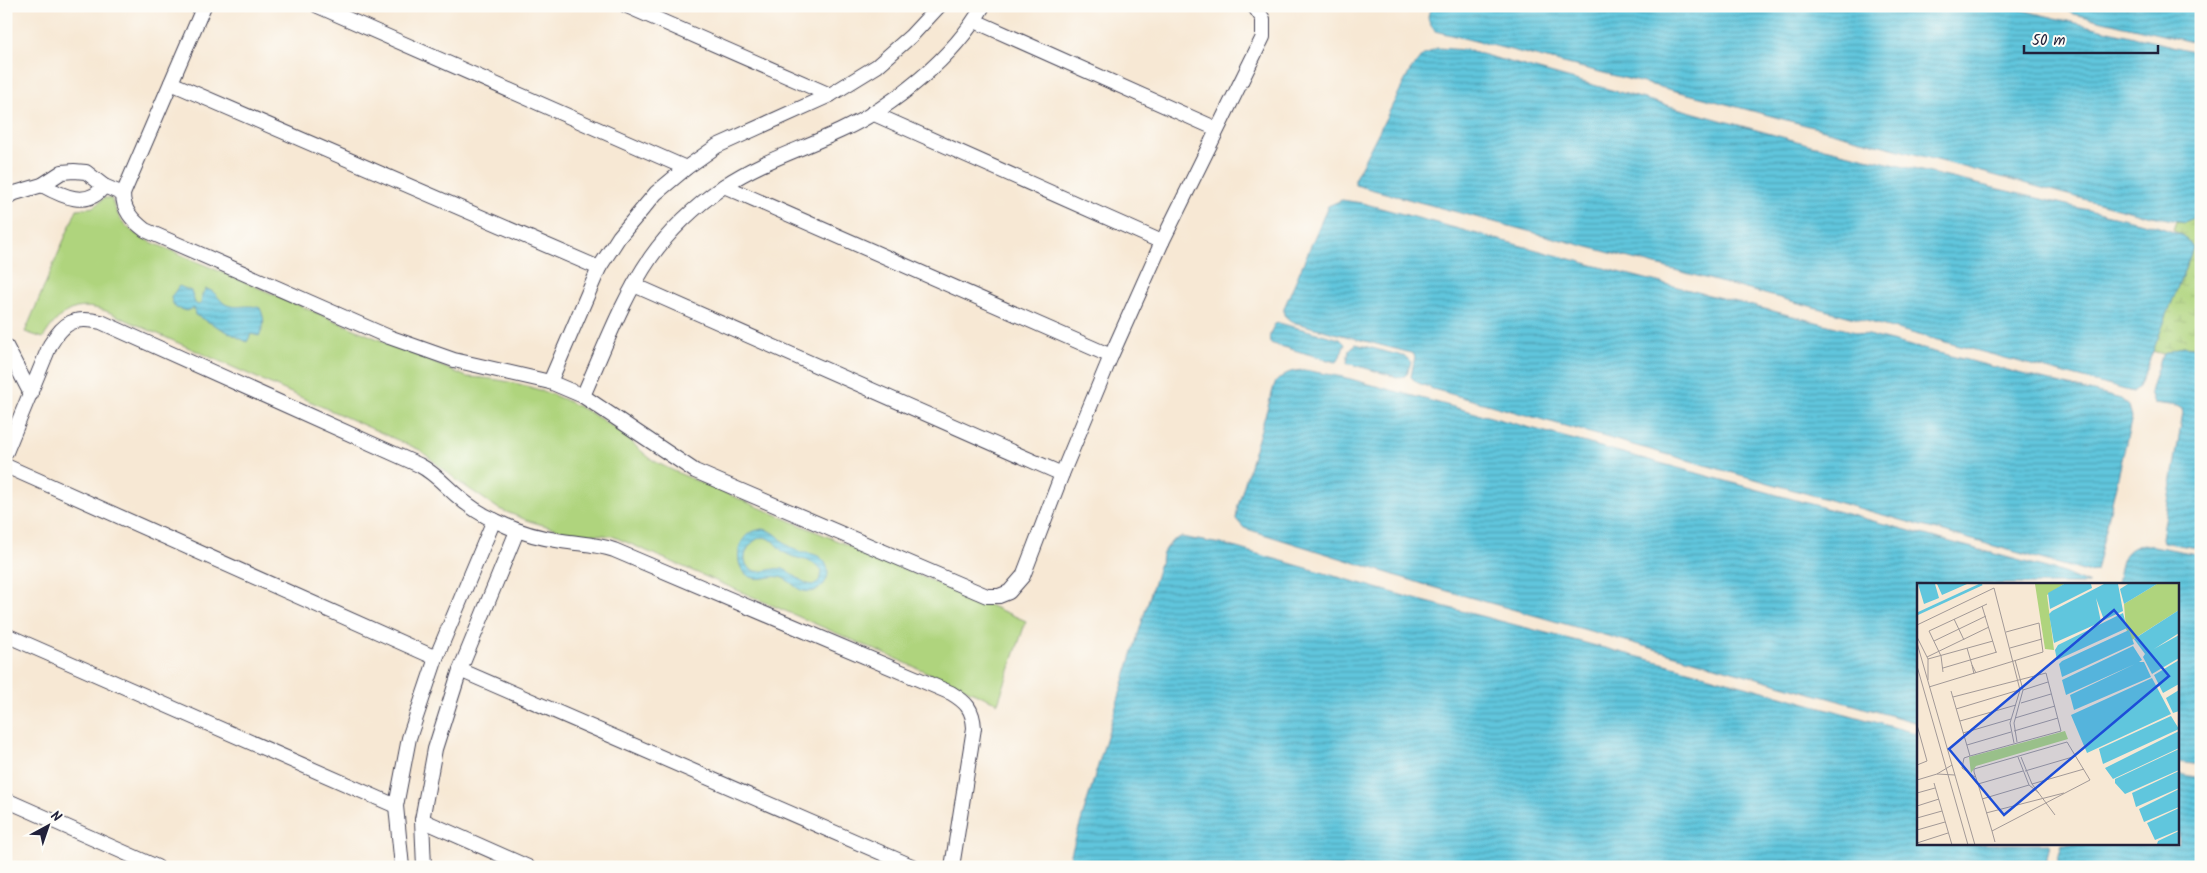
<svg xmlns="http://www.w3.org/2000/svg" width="2207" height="873" viewBox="0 0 2207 873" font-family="Kalam,sans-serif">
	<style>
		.wetland { fill: url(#wetland-marsh); stroke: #687b5c }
		.park { fill: #afd47d; stroke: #687b5c }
		.water { fill: url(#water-rules); stroke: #41748c; fill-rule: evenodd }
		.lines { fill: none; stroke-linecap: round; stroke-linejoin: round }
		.minor-casing { stroke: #424052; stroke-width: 16 }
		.minor { stroke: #fff; stroke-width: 14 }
		.inset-river { fill: none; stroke: #60c6dd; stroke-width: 2.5 }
		.inset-road { fill: none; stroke: #a29997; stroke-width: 1 }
		.view { fill: #1d4ed8; fill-opacity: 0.15; stroke: #1d4ed8; stroke-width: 2.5 }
		.inset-edge { fill: none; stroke: #22223b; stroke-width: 2.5 }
	</style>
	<defs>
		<pattern id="wetland-marsh" width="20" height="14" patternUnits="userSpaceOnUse" patternTransform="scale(1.25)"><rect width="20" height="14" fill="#afd47d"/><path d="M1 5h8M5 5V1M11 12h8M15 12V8" fill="none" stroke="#96b66d"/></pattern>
		<pattern id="water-rules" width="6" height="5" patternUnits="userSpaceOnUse" patternTransform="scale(1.25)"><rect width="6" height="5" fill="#60c6dd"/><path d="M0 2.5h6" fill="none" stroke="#4fa0b4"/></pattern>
	</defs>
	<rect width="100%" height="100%" fill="#fdfcf7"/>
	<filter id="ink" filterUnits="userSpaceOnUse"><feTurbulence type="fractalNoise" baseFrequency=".02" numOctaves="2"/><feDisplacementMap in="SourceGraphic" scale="10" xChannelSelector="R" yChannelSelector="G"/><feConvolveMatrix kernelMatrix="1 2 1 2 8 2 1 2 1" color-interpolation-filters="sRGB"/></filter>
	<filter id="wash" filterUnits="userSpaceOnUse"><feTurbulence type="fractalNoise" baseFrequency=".0096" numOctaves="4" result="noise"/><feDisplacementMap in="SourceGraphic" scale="20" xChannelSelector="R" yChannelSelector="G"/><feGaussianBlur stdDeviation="1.12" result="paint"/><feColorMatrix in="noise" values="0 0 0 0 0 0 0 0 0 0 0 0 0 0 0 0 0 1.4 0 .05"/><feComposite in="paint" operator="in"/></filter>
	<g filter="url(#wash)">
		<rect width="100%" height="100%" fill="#f7e8d4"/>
		<path class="wetland" d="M2201,208V348L2183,346L2164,354L2152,351L2193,248L2184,236L2173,230L2176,221C2188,223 2194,218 2201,208Z"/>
		<path class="park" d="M104,198H111C119,220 124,227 144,239L467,377C524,379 574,399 620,432C629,439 637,448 646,455C654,462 666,467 676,472L1026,621L998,703L612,536L564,531L529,521L499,509L459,482L420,450L106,311C75,301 60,311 43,338L25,332L77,209L94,207Z"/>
		<g class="water">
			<path d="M1432,6H2005L2201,53V209L2194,218L2184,222L2136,213L1700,97L1435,31C1427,21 1426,17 1432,6Z"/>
			<path d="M2062,6H2201V44L2073,14Z"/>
			<path d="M1437,48L1466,50L1811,145L2156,226L2184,236L2193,248L2139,387L2133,392L1355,185V178L1410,71L1422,56Z"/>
			<path d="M1342,200L1362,203L1626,274L2121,399L2129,406L2132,417L2096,571L2087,572L1433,389L1416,382L1411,377L1415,356L1411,353L1292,322L1284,315V308L1328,206Z"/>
			<path d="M179,286L191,291L195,303L198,305L201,304L202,295L206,289C216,291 218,299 225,304C236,310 248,303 260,308C265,319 265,326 259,336L251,334L247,342L195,315L194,308L187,311L176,308L172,302L171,297Z"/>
			<path d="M1279,323L1340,339L1345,344L1338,361L1335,362L1270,343C1268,336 1272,329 1275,324Z"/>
			<path d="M1356,344L1406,357L1411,362L1407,374L1401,378L1347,363L1349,350Z"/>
			<path d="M2183,346L2201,348V549L2163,542L2162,538L2183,413L2182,409L2177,406L2154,403L2150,392L2160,359L2164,354Z"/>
			<path d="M1304,370L1343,377L2061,572L2089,584H1918V723L1426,585L1244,528L1236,519L1238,505L1275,383C1284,373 1290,371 1304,370Z"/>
			<path d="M762,529C777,530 781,542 793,549C800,553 810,552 818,556C842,571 818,604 796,587C791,583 787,579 780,577C771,575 763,580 754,578C737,574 735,553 743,540C747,533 753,531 762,529ZM763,537C775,539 776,547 785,553C798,561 813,557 821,571C819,602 794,572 783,569C773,567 764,573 755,571C736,565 747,540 763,537Z"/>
			<path d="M1181,537L1226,545L1415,599L1666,664L1918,734V844H2050L2045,867H1067L1163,553L1172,541Z"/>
			<path d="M2143,544L2201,555V765L2178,762V584H2117C2122,563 2119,550 2143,544Z"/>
			<path d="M2178,774L2201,778V867H2056L2062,844H2178Z"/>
		</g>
	</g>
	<g filter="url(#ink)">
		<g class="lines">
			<g class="minor-casing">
				<g id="minor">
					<path d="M318,6L686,168"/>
					<path d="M627,6L830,95"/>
					<path d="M975,21L1217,129"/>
					<path d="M171,83L599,268"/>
					<path d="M872,113L1162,242"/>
					<path d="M42,185C62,196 88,209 104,186"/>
					<path d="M724,186L1111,356"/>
					<path d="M123,194C123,210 132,220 145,230L389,337L454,360L550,382L583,396L695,471L987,596H999L1009,592L1023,576L1062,474L1111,356L1162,242L1263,37V19L1254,6"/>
					<path d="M6,198L15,193L42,185L62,172L74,171L86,172L104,186L123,194L204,6"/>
					<path d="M634,285L1062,474"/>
					<path d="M6,346L31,394"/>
					<path d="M550,382L599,268L619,237L656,193L686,168L717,146L830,95L877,66L911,36L939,6"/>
					<path d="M583,396C604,349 622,299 651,257C670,230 697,205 724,186C759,162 802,149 840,131C893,107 954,57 983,6"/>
					<path d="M6,452L50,345C64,322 74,316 101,322L419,465C433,472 443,483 455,494C466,504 482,515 496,521C516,531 539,538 562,541C580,544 597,544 614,550L951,693C966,702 973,709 974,728L952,867"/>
					<path d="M6,466L436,658"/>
					<path d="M6,635L396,806"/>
					<path d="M460,670L914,867"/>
					<path d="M6,800L157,867"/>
					<path d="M422,820L528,867"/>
					<path d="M402,867L396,806L409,738L436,658L494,520"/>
					<path d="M424,867L422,820L435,749L460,670L517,531"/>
				</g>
			</g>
			<use href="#minor" class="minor"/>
		</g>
	</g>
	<g transform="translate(1917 583)">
		<rect width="262" height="262" fill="#f7e8d4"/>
		<path d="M118,1H147L130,12L137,67L128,66ZM240,1H262V27L215,57L209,46L207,21Z" fill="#afd47d"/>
		<path d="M148,148L151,156L59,183L54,190L52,174Z" fill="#afd47d"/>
		<path d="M1,1H18L22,15L7,21ZM20,1H50L25,12ZM147,1H174L175,5L133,26L131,10ZM187,1H201L206,28L187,37L179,15L184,39L137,60L132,31L135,28ZM211,1H240L207,21L203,6ZM262,27V50L237,66L262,52V75L235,91L226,74L228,71L217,56ZM206,30L210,45L140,77L138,67L141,62ZM212,47L217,61L145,94L142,81L145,78ZM216,63L225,77L222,79H227L234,94L157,127L153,112L218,81L149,112L145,97ZM262,77V101L246,110L237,92ZM235,95L254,131L170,170L154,132ZM262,107V128L256,130L249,115ZM254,133L262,146L186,181L182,166ZM262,148V165L196,196L188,185ZM262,166V187L208,211L198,200V196ZM262,188V205L219,224L215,210ZM262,206V224L227,239L222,226ZM262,225V247L238,257L230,240ZM262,248V262L240,261L241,258Z" fill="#60c6dd"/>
		<path class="inset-river" d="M0,31L65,1"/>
		<path class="inset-road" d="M65,23L79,69M37,36L47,57M0,42L77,5L103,107L93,140L97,160M12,48L70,21M12,48L24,73L26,89M0,54L11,76V97M17,58L69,33M0,60L58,262M50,65L55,82M93,65L125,56M10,74L72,44M11,76L76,58M98,77L106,107L97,140L100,159M0,83L51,262M26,85L80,69M57,91L55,82L59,90M12,104L126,69L122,40L89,49M106,107L131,99M34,108L53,173L47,175L45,185L58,194M36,114L129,90L144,148L53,173M104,120L134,111M39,126L102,107M98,135L138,123M43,138L99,122M0,142L10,178L0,182M97,148L141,135M46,150L94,136M50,162L94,149M101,174L112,202L122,210M104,174L115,201L138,232M35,182L20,191L38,192M108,188L159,173M0,197L20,191M17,200L35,262M61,201L106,188M115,201L167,186M0,210L18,205M65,216L112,202M0,223L22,216M69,230L147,210M0,235L25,228M0,247L28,239M75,248L173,197L150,159L57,186V189L61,201L75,248L78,259M0,260L31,250"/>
		<path class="view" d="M197,27L252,93L87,232L32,166Z"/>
		<rect width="262" height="262" class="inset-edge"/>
	</g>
	<rect width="2207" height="873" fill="none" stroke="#fdfcf7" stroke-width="25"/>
	<g transform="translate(48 826) rotate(40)" stroke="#fdfcf7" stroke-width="4" paint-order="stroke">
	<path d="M0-4L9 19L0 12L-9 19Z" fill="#22223b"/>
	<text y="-8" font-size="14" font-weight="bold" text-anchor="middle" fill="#22223b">N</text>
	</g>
	<path d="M2024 45v8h134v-8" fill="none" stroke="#22223b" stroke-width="2.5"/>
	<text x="2032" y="45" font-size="15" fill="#22223b" stroke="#fdfcf7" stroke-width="4" paint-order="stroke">50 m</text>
</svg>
